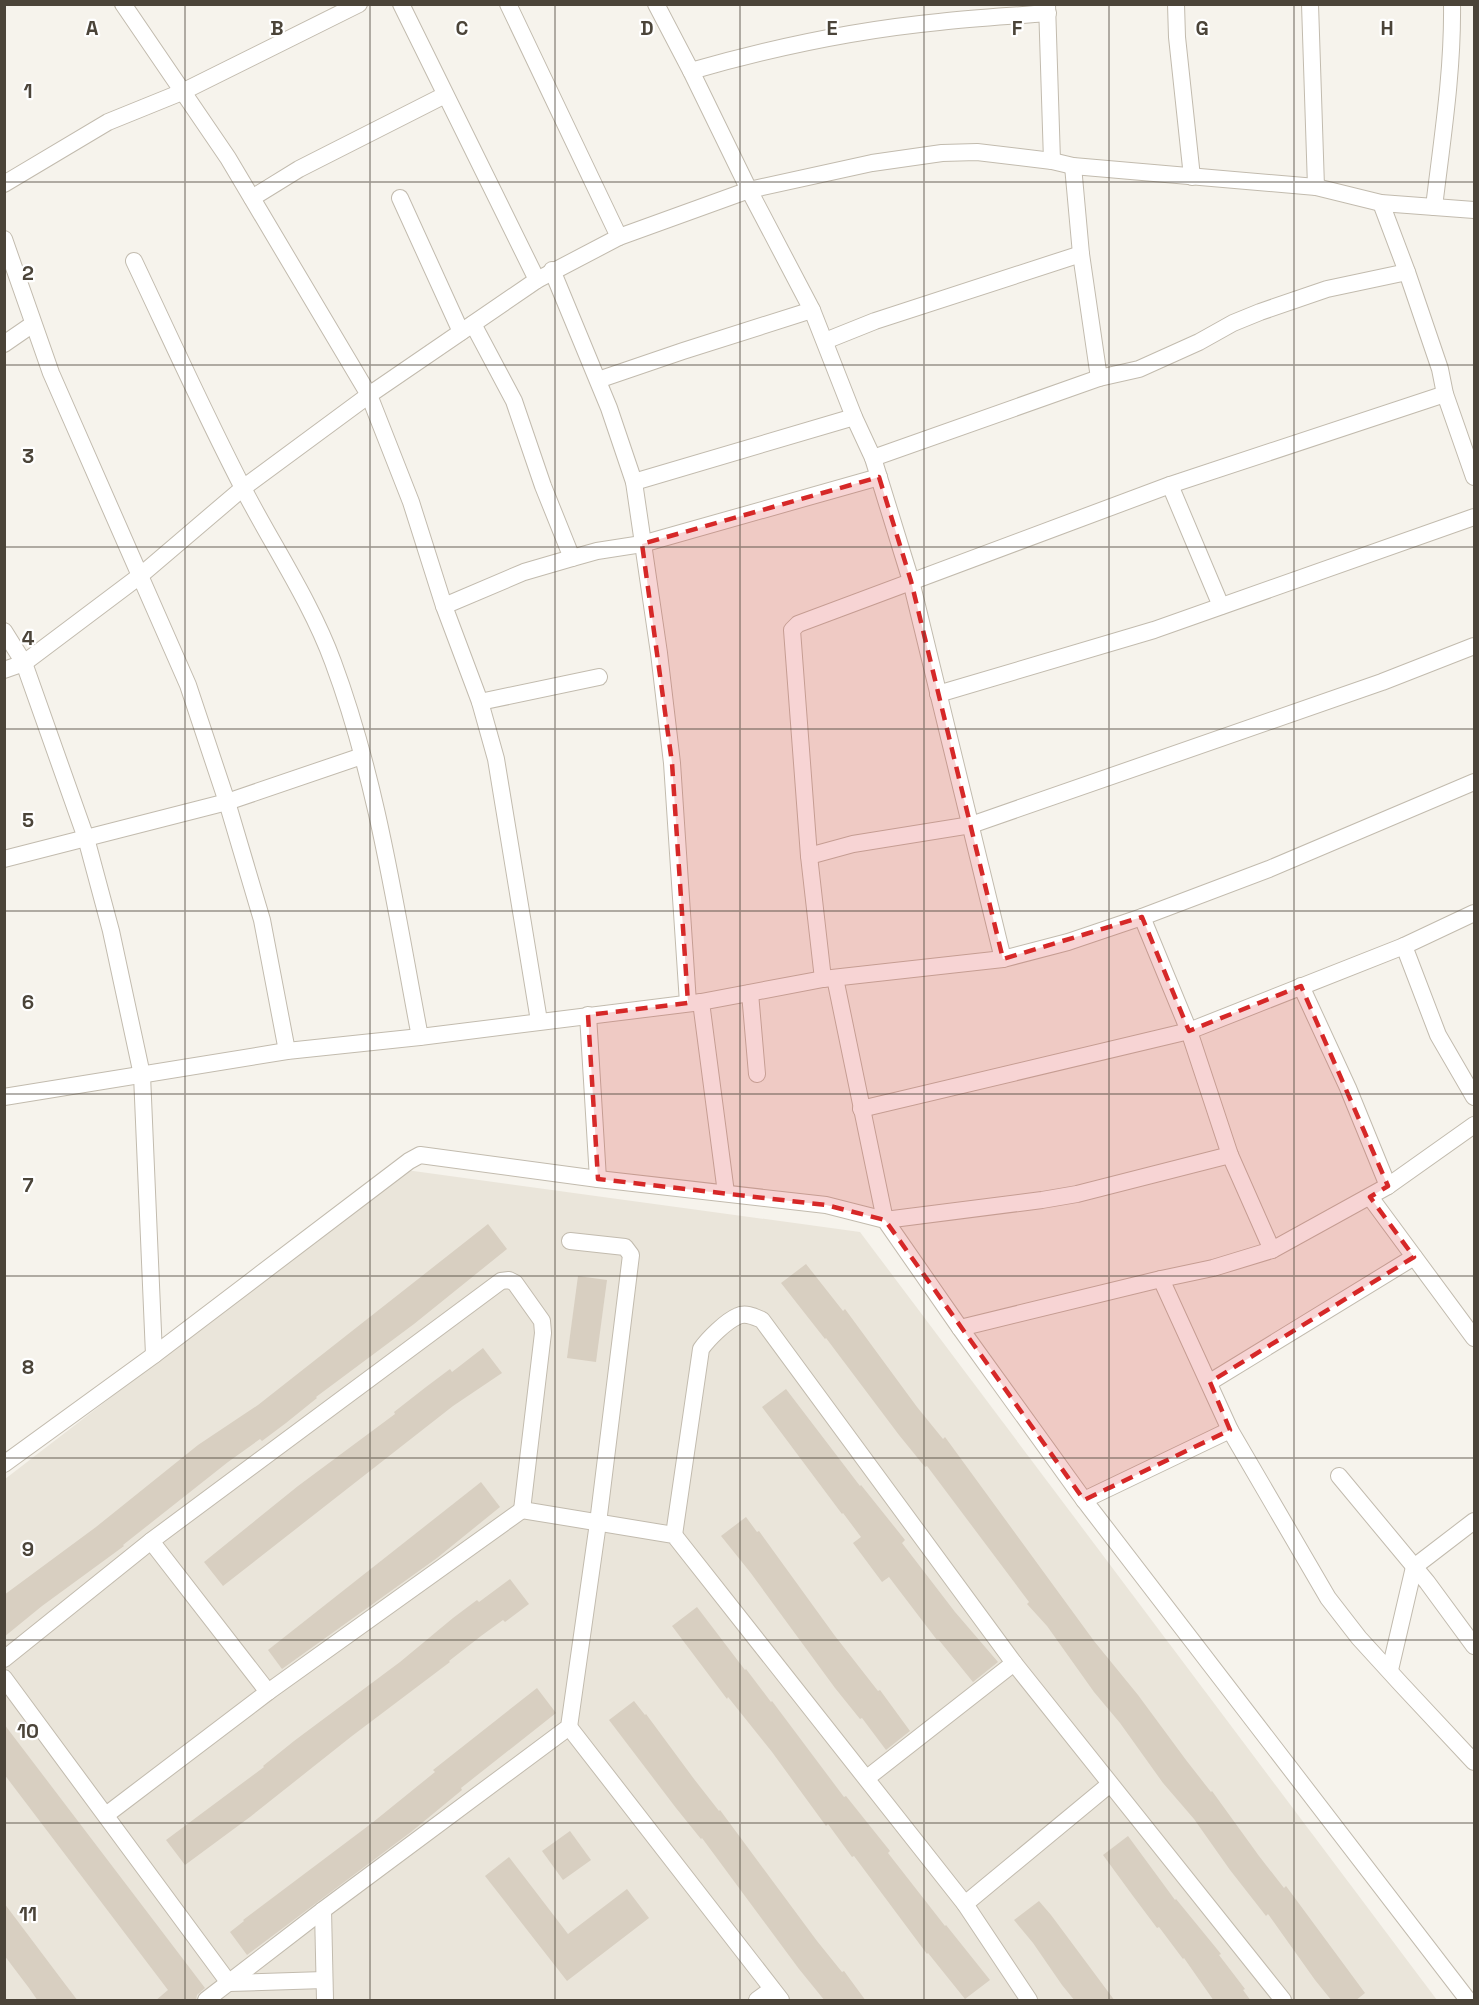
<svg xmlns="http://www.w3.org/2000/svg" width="1479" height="2005" viewBox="0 0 1479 2005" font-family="'Space Grotesk',sans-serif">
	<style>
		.residential { fill: #eae5da }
		.building { fill: #d8cfc1 }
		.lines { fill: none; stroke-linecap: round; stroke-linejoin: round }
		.street-casing { stroke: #c2bbae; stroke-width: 18 }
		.street { stroke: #fff; stroke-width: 16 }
		.marked { fill: #d62828; fill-opacity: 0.2; stroke: #d62828; stroke-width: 4.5; stroke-dasharray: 12 8; stroke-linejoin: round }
		.grid { fill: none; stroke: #4b4439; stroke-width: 1.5; stroke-opacity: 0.55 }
		.grid-label { font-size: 20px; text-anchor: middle; font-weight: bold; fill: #4b4439; stroke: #fff; stroke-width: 4.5; stroke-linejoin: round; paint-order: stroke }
	</style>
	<rect width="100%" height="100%" fill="#f6f3ec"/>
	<path class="residential" d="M406,1170L860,1232L1437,2000H5V1479Z"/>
	<g class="building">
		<path d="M488,1224L507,1249L414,1324L316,1397L317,1398L286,1423L262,1441L260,1439L228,1462L123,1545L124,1546L42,1606L4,1637V1595L96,1527L198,1445L258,1405Z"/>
		<path d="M806,1264L843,1311L845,1309L917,1407L943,1439L945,1437L1094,1641L1138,1695L1186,1760L1211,1792L1212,1791L1259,1856L1284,1888L1286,1886L1365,1993L1355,2001H1332L1315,1980L1268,1914L1266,1916L1230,1870L1194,1819L1163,1783L1120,1723L1094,1692L1047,1626L1027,1604L1029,1602L927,1466L925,1467L899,1435L826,1338L825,1339L781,1283Z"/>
		<path d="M578,1276L607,1280L596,1362L567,1358Z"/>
		<path d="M483,1348L502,1373L453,1406L223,1586L204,1562L298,1486L395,1414L394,1412L426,1387L450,1369L452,1372Z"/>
		<path d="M786,1389L860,1486L861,1485L905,1540L902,1543L955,1612L998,1662L973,1682L938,1639L937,1640L889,1577L882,1582L853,1543L861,1537L843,1513L842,1514L762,1407Z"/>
		<path d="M481,1482L500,1507L437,1558L282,1669L268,1650Z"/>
		<path d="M746,1517L757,1532L759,1531L835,1636L878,1691L880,1690L910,1731L886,1750L862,1718L860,1719L835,1688L750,1572L721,1536Z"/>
		<path d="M510,1579L529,1604L505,1622L503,1620L481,1636L449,1661L450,1662L352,1736L250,1817L185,1865L166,1840L264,1767L263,1766L294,1741L400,1662L453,1618L477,1600L479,1602Z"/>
		<path d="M697,1607L745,1670L746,1669L771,1702L772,1701L844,1797L846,1796L890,1851L888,1853L945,1926L946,1925L990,1980L965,1999L928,1953L927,1954L854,1856L852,1857L828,1824L826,1826L772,1752L728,1697L727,1699L672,1626Z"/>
		<path d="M537,1688L556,1713L461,1788L462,1790L411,1832L247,1955L230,1932L244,1921L243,1920L372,1823L435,1772L433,1770Z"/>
		<path d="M634,1701L645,1715L646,1714L694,1779L719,1811L720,1810L817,1941L842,1972L844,1971L866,2001H825L799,1969L702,1838L701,1839L676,1808L609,1720Z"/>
		<path d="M4,1724L205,1988L197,1995L196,2001H155L168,1990L4,1774Z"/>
		<path d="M570,1831L591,1860L563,1880L542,1851Z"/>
		<path d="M1128,1836L1175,1900L1176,1899L1221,1954L1219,1955L1245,1989L1243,1990L1251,2001H1214L1184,1958L1183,1959L1159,1927L1157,1928L1133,1896L1103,1855Z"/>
		<path d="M509,1857L568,1934L627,1889L649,1918L567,1981L485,1876Z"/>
		<path d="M1039,1901L1051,1915L1115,2001H1075L1062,1985L1033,1943L1014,1920Z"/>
		<path d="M4,1903L65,1984L78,2001H38L29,1988L4,1955Z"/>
	</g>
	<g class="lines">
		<g class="street-casing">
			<g id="street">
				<path d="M123,4L228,158L369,395L411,502L444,606L480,702L496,759L539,1021"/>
				<path d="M401,4L537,280"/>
				<path d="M508,4L619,237"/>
				<path d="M656,4L691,71L749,190L812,310L854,417L873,458L911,581L1003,959"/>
				<path d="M1047,4L1052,161"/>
				<path d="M1176,4L1177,37L1192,177"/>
				<path d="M1310,4L1316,187"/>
				<path d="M691,71C771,48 856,30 939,22C975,18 1012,16 1048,13"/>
				<path d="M1073,166L1081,254L1099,378"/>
				<path d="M4,184L108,122L182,92L359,4"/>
				<path d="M252,198L299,169L445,95"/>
				<path d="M400,198L461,332"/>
				<path d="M1381,203L1407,272L1440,369L1445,394L1474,477"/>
				<path d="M1434,207C1442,140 1453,72 1452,4"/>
				<path d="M4,239L51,373L188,685L227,802L262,920L287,1051"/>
				<path d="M134,261C170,337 205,415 244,490C273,546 311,602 333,662C378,783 396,912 420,1037"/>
				<path d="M552,270L609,408L634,482L659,653L672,763L688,1003"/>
				<path d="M473,324L514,401L543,486L572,558"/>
				<path d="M825,341L875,321L1081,254"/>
				<path d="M4,344L33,324"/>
				<path d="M598,380L683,351L812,310"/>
				<path d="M873,458L1099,378L1139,369L1199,342L1233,323L1260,312L1327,289L1407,272"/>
				<path d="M634,482L854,417"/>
				<path d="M1170,485L1221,606"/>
				<path d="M444,606L524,572L572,558L597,551L642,544L879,477"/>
				<path d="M4,631L24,663L86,838L111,931L142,1075L154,1355"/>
				<path d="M4,670L24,663L141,575L243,488L369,395L537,280L619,237L749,190L872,163L942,153L977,152L1052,161L1073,166L1316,187L1381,203L1474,210"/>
				<path d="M938,694L1154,630L1474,517"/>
				<path d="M480,702L599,677"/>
				<path d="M809,856L853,844L971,825L1382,682L1474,646"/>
				<path d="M4,859L227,802L362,756"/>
				<path d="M1142,917L1189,1031L1230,1155L1272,1250"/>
				<path d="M1404,946L1438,1035L1474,1097"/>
				<path d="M835,978L885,1220L1042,1200L1077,1194L1230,1155"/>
				<path d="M823,979L809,856L792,630L798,624L1170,485L1445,394"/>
				<path d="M1301,986L1348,1088L1388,1186"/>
				<path d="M750,993L757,1074"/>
				<path d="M701,1002L726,1193"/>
				<path d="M588,1015L598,1179"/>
				<path d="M4,1097L287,1051L420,1037L701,1002L823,979L1003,959L1068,942L1142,917L1269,869L1474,782"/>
				<path d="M861,1109L1189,1031L1404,946L1474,913"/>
				<path d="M1370,1197L1474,1338"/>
				<path d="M1161,1279L1230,1430L1328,1598L1359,1638L1401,1684L1474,1762"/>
				<path d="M960,1328L1161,1279L1213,1268L1272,1250L1388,1186L1474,1125"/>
				<path d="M1210,1382L1414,1257"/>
				<path d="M4,1464L154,1355L409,1161L420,1155L598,1179L826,1205L885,1220L960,1328L1084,1500L1468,2000"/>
				<path d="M1339,1476L1427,1582L1474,1646"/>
				<path d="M1084,1500L1230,1430"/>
				<path d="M674,1535L701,1349C708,1339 726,1321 738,1316C746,1312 755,1317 762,1320L1014,1663L1283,2000"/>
				<path d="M151,1541L268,1692"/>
				<path d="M4,1659L151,1541L501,1281L509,1280L515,1283L542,1321L543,1333L522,1510L674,1535L965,1904L1029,2000"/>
				<path d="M1390,1670L1414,1567L1474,1521"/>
				<path d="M4,1678L229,1983L324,1980"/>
				<path d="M569,1727L781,2000"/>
				<path d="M867,1778L1014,1663"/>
				<path d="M106,1815L268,1692L522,1510"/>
				<path d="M965,1904L1110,1784"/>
				<path d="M323,1910L325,2000"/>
				<path d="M206,2000L323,1910L569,1727L598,1523L631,1255L625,1247L570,1241"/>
				<path d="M757,2000L772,1989"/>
			</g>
		</g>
		<use href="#street" class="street"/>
	</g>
	<path class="marked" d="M879,477L911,581L1003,959L1142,917L1189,1031L1301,986L1388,1186L1370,1197L1414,1257L1210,1382L1230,1430L1084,1500L885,1220L826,1205L598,1179L588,1015L688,1003L672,763L642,544Z"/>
	<path class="grid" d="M185,4V2000M370,4V2000M555,4V2000M740,4V2000M924,4V2000M1109,4V2000M1294,4V2000M4,182H1474M4,365H1474M4,547H1474M4,729H1474M4,911H1474M4,1094H1474M4,1276H1474M4,1458H1474M4,1640H1474M4,1823H1474"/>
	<g class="grid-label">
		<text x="92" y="35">A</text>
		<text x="277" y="35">B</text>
		<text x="462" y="35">C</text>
		<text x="647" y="35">D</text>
		<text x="832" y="35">E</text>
		<text x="1017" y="35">F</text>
		<text x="1202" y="35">G</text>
		<text x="1387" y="35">H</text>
		<text x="28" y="98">1</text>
		<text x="28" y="280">2</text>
		<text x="28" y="463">3</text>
		<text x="28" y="645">4</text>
		<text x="28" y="827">5</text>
		<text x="28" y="1009">6</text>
		<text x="28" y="1192">7</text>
		<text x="28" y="1374">8</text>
		<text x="28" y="1556">9</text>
		<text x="28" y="1738">10</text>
		<text x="28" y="1921">11</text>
	</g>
	<rect width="1479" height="2005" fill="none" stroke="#4b4439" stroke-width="12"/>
</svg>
